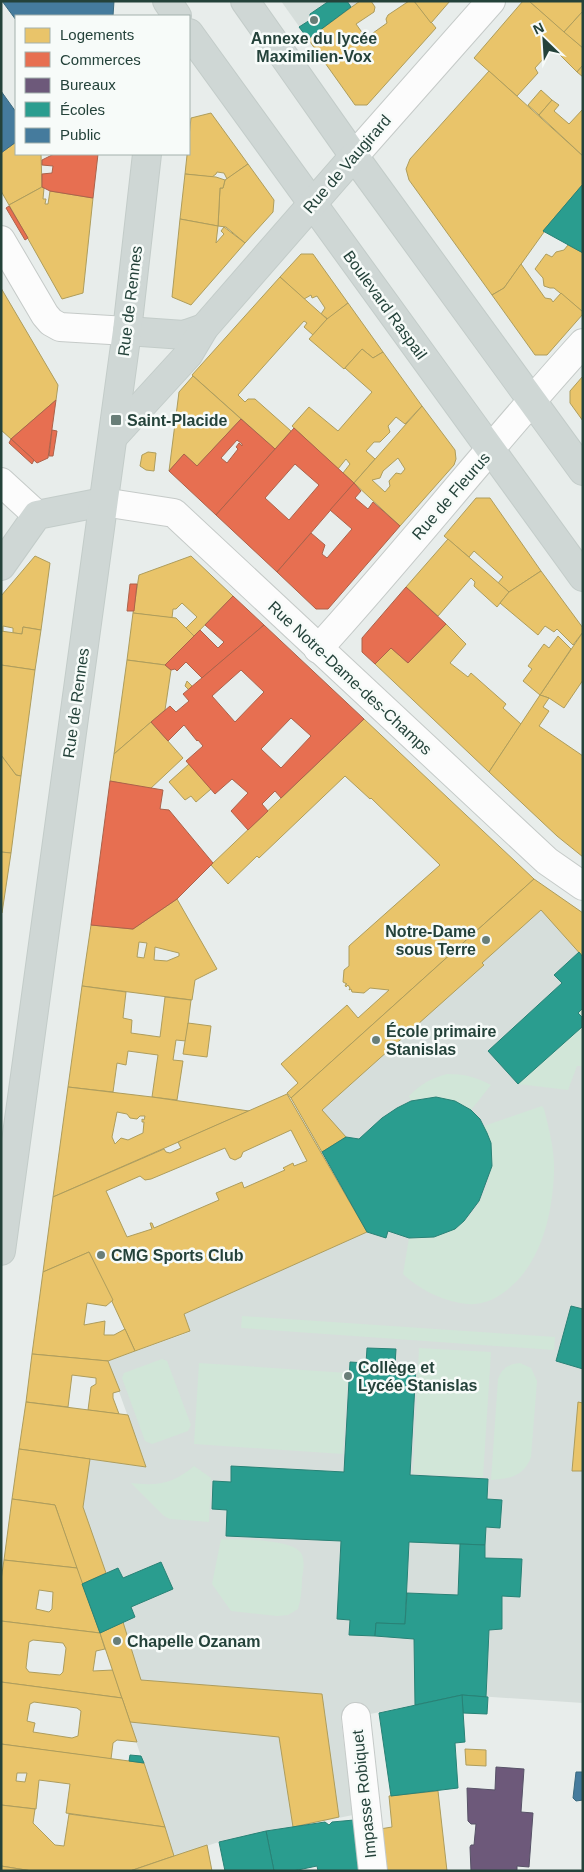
<svg xmlns="http://www.w3.org/2000/svg" width="584" height="1872" viewBox="0 0 584 1872" font-family="Helvetica,sans-serif">
	<style>
		.built { fill: #d6dedb }
		.green { fill: #d1e6d8 }
		.homes { fill: #e9c46a; stroke: #ae9d5c; fill-rule: evenodd }
		.shops { fill: #e76f51; stroke: #ac624a; fill-rule: evenodd }
		.offices { fill: #6d597a; stroke: #575267 }
		.schools { fill: #2a9d8f; stroke: #288276 }
		.public { fill: #457b9d; stroke: #3b6a7f }
		.lines { fill: none; stroke-linecap: round; stroke-linejoin: round }
		.minor-casing { stroke: #c5cac8; stroke-width: 30 }
		.major-casing { stroke: #c3ccc9; stroke-width: 30 }
		.minor { stroke: #fcfcfc; stroke-width: 28 }
		.major { stroke: #cfd7d5; stroke-width: 28 }
		.poi-dot { fill: #697e78; stroke: #f7fbf9; stroke-width: 2 }
		.labels { text-anchor: middle; dominant-baseline: central; stroke-width: 5; stroke-linejoin: round; paint-order: stroke }
		.poi-label { font-size: 16px; font-weight: bold; fill: #24423a; stroke: #f7fbf9; text-anchor: start }
		.street-label { font-size: 16px; fill: #24423a; stroke: #f7fbf9 }
	</style>
	<rect width="100%" height="100%" fill="#e8edeb"/>
	<g class="built">
		<path d="M281,1H360L308,39Z"/>
		<path d="M534,879L583,913V1703L462,1695L341,1720L353,1815L219,1842L174,1856L100,1633L19,1449L146,1467L108,1361L190,1332L184,1314L367,1232L291,1098Z"/>
	</g>
	<g class="green">
		<path d="M583,1008V1066H577L568,1090L518,1084L581,1027L582,1017L578,1013Z"/>
		<path d="M447,1074C464,1074 476,1077 491,1085L471,1110C451,1097 433,1095 411,1101L409,1096C422,1083 430,1079 447,1074Z"/>
		<path d="M542,1106L544,1109C549,1129 555,1151 554,1173C552,1218 540,1269 500,1295C488,1303 475,1306 460,1303C439,1299 419,1289 403,1274L409,1238C425,1239 440,1237 454,1229C486,1209 502,1159 484,1126Z"/>
		<path d="M242,1316L555,1337L554,1350L241,1328Z"/>
		<path d="M419,1348L491,1352L483,1477L413,1474Z"/>
		<path d="M162,1359L167,1361L191,1425L188,1431L152,1444L145,1441L122,1378L124,1373Z"/>
		<path d="M199,1363L348,1373L343,1454L194,1444Z"/>
		<path d="M520,1363L531,1368L537,1381L531,1457C524,1476 510,1479 491,1480L498,1379C502,1368 509,1364 520,1363Z"/>
		<path d="M194,1466L211,1478L209,1522L170,1519L164,1516L131,1483C158,1486 173,1484 194,1466Z"/>
		<path d="M221,1539C238,1540 295,1538 302,1555C305,1563 303,1571 302,1579C302,1589 301,1599 298,1609L288,1615L277,1616L231,1611L212,1584Z"/>
	</g>
	<g class="homes">
		<path d="M360,1H371L375,7L374,12L356,24L366,38L387,23L386,19L388,15L409,1H414L436,28L367,105H355L308,39Z"/>
		<path d="M414,1H450L431,23Z"/>
		<path d="M523,1H529L583,48V65L577,72L553,48L535,68L538,73L517,96L474,58Z"/>
		<path d="M529,1H583V11L564,32Z"/>
		<path d="M583,11V48L564,32Z"/>
		<path d="M583,65V77L577,72Z"/>
		<path d="M489,71L583,156V184L543,231L544,232L504,288L492,295L409,180L406,169L410,159Z"/>
		<path d="M541,90L552,100L539,115L528,105Z"/>
		<path d="M552,100L559,105L554,111L569,124L583,109V156L539,115Z"/>
		<path d="M211,113L248,164L227,179L224,173L217,172L216,174L212,177L185,174L191,118Z"/>
		<path d="M16,142V154H41L42,187L9,205L1,191V153Z"/>
		<path d="M248,164L274,200L273,212L245,243L226,227L218,226L220,188H223L225,180Z"/>
		<path d="M185,174L216,177L225,180L223,188H220L218,226L180,219Z"/>
		<path d="M42,187L44,188L43,199H46L45,204H48L50,191L93,198L83,293L62,299L9,205Z"/>
		<path d="M180,219L218,226L216,243L224,234L221,231L224,227L245,243L191,305L172,297Z"/>
		<path d="M568,245L583,253V312L554,288H550L544,286L543,278L535,269L546,254L552,257L556,252L564,250Z"/>
		<path d="M301,254H313L348,303L328,319L321,314L325,308L317,296L312,298L311,295L304,299L280,277Z"/>
		<path d="M521,264L545,298L551,299L553,302L561,293L583,312V314L547,355H535L492,295L504,288Z"/>
		<path d="M280,277L327,319L313,335L304,327L307,323L304,321L238,395L245,402L248,399H255L291,431L275,449L192,375Z"/>
		<path d="M1,288L58,385L56,400L11,439L1,430Z"/>
		<path d="M348,303L383,352L373,358L362,349L344,369L309,339L327,319Z"/>
		<path d="M362,349L373,358L383,352L422,406L405,424L396,417L388,426L390,432L380,442H374L366,451L375,459L354,483L343,473L350,464L346,459L338,469L292,426L309,407L338,431L372,392L345,368Z"/>
		<path d="M193,376L241,419L197,466L184,454L169,471L179,392Z"/>
		<path d="M583,376V421L570,403V391Z"/>
		<path d="M422,406L455,450L456,459L454,465L400,526L354,483ZM398,458L405,469L401,474L396,473L389,481L390,486L385,492L372,480L380,478L383,471Z"/>
		<path d="M148,452L156,453L154,471L146,470L140,466L142,455Z"/>
		<path d="M476,498H490L541,571L509,592L498,583L503,577L474,551L469,557L444,536Z"/>
		<path d="M448,539L509,592L497,607L474,586L475,582L471,578L438,616L406,587Z"/>
		<path d="M35,556L50,563L41,630L23,627L22,634L13,633V628L3,626V632L1,631V596Z"/>
		<path d="M191,556L233,596L194,636L186,628L197,617L182,603L176,609H173L172,618L133,613L139,575Z"/>
		<path d="M541,571L583,628V632L573,645L557,629L554,632L545,626L538,635L500,603L509,592Z"/>
		<path d="M133,613L176,618L194,636L165,665L127,660Z"/>
		<path d="M446,624L466,644L450,663L468,677L471,673L506,704L503,708L521,724L489,772L375,664L391,648L408,663Z"/>
		<path d="M23,627L41,630L35,670L1,665V631L22,634Z"/>
		<path d="M583,632V680L564,708L549,698L540,695Z"/>
		<path d="M558,636L571,649L540,695L523,681L532,669L528,666L544,644L549,648Z"/>
		<path d="M127,660L165,665L171,670L165,710L114,754Z"/>
		<path d="M1,665L35,670L21,776L16,775L1,755Z"/>
		<path d="M187,681L192,686L189,690L185,686Z"/>
		<path d="M540,695L549,698L543,707L549,711L539,726L583,756V857L557,836L489,772Z"/>
		<path d="M364,719L534,879L291,1098L287,1093L298,1083L281,1064L347,1005L358,1018L389,990L370,988L364,993L352,992L351,989L349,990L350,988L348,985L346,987L345,985L347,984L343,982L344,970L349,966V946L440,865L371,798L370,799L345,776L259,858L257,856L228,884L211,865Z"/>
		<path d="M151,722L183,758L150,789L110,781L114,754Z"/>
		<path d="M1,755L16,775L21,776L11,853L1,852Z"/>
		<path d="M189,764L211,789L196,802L191,796L185,800L169,782Z"/>
		<path d="M1,852L11,853L2,913H1Z"/>
		<path d="M534,879L583,913V957L541,910L482,963L484,965L322,1110L346,1137L322,1152L291,1098Z"/>
		<path d="M177,899L217,969L195,980L192,1000L82,986L91,925L133,929ZM139,942L147,943L144,958L137,957ZM155,947L179,953V956L167,961L154,960Z"/>
		<path d="M82,986L126,992L123,1018L132,1020L131,1033L160,1037L165,997L191,1000L186,1041L176,1040L173,1060L183,1061L177,1100L152,1097L158,1055L128,1051L126,1065L117,1063L113,1092L68,1087Z"/>
		<path d="M188,1023L211,1026L207,1057L183,1054Z"/>
		<path d="M68,1087L152,1097L249,1111L53,1197ZM117,1112L127,1114L130,1118L137,1119L140,1116H145L144,1120L142,1119V1122H144L143,1133L128,1140L121,1138L115,1144L112,1137Z"/>
		<path d="M287,1094L367,1232L184,1314L190,1331L135,1351L89,1252L43,1272L53,1197L164,1149L166,1152L170,1153L181,1148L178,1142ZM291,1130L307,1161L294,1166L293,1163L283,1168L285,1170L244,1188L242,1182L216,1193L219,1200L154,1228L152,1223H150L152,1229L127,1237L106,1191L140,1176L145,1180L151,1179L225,1148L230,1158L235,1160L241,1157L243,1152Z"/>
		<path d="M89,1252L113,1300L106,1306L87,1303L84,1325L105,1321L104,1335H114L125,1329L135,1351L108,1361L32,1354L43,1272Z"/>
		<path d="M32,1354L108,1361L120,1391L113,1393V1398L119,1414L88,1410L91,1387L96,1384V1378L72,1375L68,1407L26,1402Z"/>
		<path d="M26,1402L128,1415L146,1467L19,1449Z"/>
		<path d="M578,1402L583,1403V1471H572Z"/>
		<path d="M19,1449L90,1459L83,1507L106,1573L82,1584L55,1505L12,1499Z"/>
		<path d="M12,1499L55,1505L77,1568L4,1560Z"/>
		<path d="M4,1560L77,1568L100,1633L1,1621V1580ZM39,1590L53,1592L52,1609L49,1612L36,1609Z"/>
		<path d="M1,1621L100,1633L105,1649L96,1651L93,1671L113,1670L122,1698L1,1682ZM33,1640L63,1643L66,1648L63,1672L60,1675L29,1672L26,1668L29,1642Z"/>
		<path d="M123,1622L141,1680L322,1694L339,1817L293,1827L279,1737L130,1722L100,1633Z"/>
		<path d="M1,1682L122,1698L137,1742L117,1740L113,1743L111,1759L1,1744ZM34,1702L77,1708L81,1711L78,1736L72,1738L33,1732L35,1723L27,1721L30,1704Z"/>
		<path d="M1,1744L144,1763L165,1827L66,1813L70,1784L39,1780L36,1809L1,1805ZM17,1773H27L25,1782L16,1781Z"/>
		<path d="M465,1749L486,1750V1766L466,1765Z"/>
		<path d="M438,1791L447,1871H385L380,1829L392,1827L389,1796Z"/>
		<path d="M1,1805L35,1809L33,1823L55,1845L64,1846L69,1814L165,1827L174,1856L130,1871H32L1,1866Z"/>
		<path d="M207,1845L212,1871H130L174,1856Z"/>
		<path d="M1,1866L32,1871H1Z"/>
	</g>
	<g class="shops">
		<path d="M54,154H98L93,198L50,191L42,187V174L52,173L53,166L42,165V160Z"/>
		<path d="M9,206L28,238L25,240L6,208Z"/>
		<path d="M56,400L48,458L37,463L11,439Z"/>
		<path d="M241,419L275,449L216,515L169,471L184,454L197,466ZM237,440L242,444V446L239,443L236,447L238,449L227,463L221,458Z"/>
		<path d="M294,428L354,483L277,572L216,515ZM295,464L319,485L289,520L265,498Z"/>
		<path d="M52,430L57,431L53,456H49Z"/>
		<path d="M11,439L34,460L32,464L9,443Z"/>
		<path d="M354,483L361,491L355,498L368,509L373,502L400,526L328,609H316L277,572L311,533L325,545L322,554L327,558L352,529L330,510Z"/>
		<path d="M130,584H137L134,611H127Z"/>
		<path d="M406,587L446,624L408,663L391,648L375,664L362,652V638Z"/>
		<path d="M233,596L264,625L202,678L186,662L177,671L175,669L171,670L165,665L200,630L218,648L224,642L205,625Z"/>
		<path d="M264,625L364,719L281,798L275,791L262,804L268,811L248,830L231,811L248,793L232,779L215,794L186,761L203,746L198,740L197,741L184,725L168,741L151,722L170,706L176,712L189,701L183,694ZM241,670L264,692L235,722L212,696ZM291,718L311,736L281,768L261,749Z"/>
		<path d="M110,781L163,790L160,809L169,810L213,863L177,899L133,929L91,925Z"/>
	</g>
	<path class="offices" d="M496,1767L524,1769L521,1812L533,1813L529,1867L517,1866V1871H471L470,1847L471,1845H474L476,1824H471L468,1821L467,1788L495,1790Z"/>
	<g class="schools">
		<path d="M329,1H347L351,7L308,39L299,27L310,20V14Z"/>
		<path d="M583,184V253L543,231Z"/>
		<path d="M579,952L583,957V1008L578,1013L582,1017V1027L518,1084L488,1051L562,983L554,975Z"/>
		<path d="M436,1097L455,1101L471,1110L480,1119L487,1133L491,1143L492,1166L479,1201L464,1221L455,1229L434,1237L409,1238L388,1231L386,1238L367,1232L322,1152L346,1137L359,1139L382,1118L397,1108L411,1101Z"/>
		<path d="M571,1306L583,1309V1369L556,1361Z"/>
		<path d="M367,1348L396,1349L395,1365L416,1366L410,1475L488,1479L487,1499L502,1500L500,1528L486,1527L485,1545L409,1542L405,1624L376,1623L375,1636L349,1635L350,1620L337,1619L341,1541L226,1536L227,1510L212,1509L213,1481L231,1482V1466L344,1472L350,1362L366,1363Z"/>
		<path d="M460,1544L485,1545V1558L522,1559L520,1597L502,1596V1629L489,1630L486,1697L462,1695L415,1705L414,1639L375,1636L376,1623L405,1624L407,1593L458,1595Z"/>
		<path d="M161,1562L173,1589L131,1607L135,1617L100,1633L82,1584L118,1568L123,1578Z"/>
		<path d="M462,1695L488,1697L487,1714L463,1713Z"/>
		<path d="M462,1695L465,1742L455,1743L458,1788L391,1796L379,1713Z"/>
		<path d="M130,1755L141,1756L144,1763L129,1761Z"/>
		<path d="M354,1820L360,1871H318L317,1866L293,1871H274L266,1831L325,1822L329,1825L332,1822Z"/>
		<path d="M266,1831L274,1871H225L219,1842Z"/>
	</g>
	<g class="public">
		<path d="M2,1H114L113,16H16V20Z"/>
		<path d="M1,91L16,112V142L1,153Z"/>
		<path d="M576,1772H583V1800L576,1801L573,1798Z"/>
	</g>
	<g class="lines">
		<g class="minor-casing">
			<g id="minor">
				<path d="M354,156L491,1"/>
				<path d="M1,240L45,315L51,322L60,327L127,331"/>
				<path d="M1,482L37,515"/>
				<path d="M103,502L174,513L547,861L583,886"/>
				<path d="M318,649C409,549 492,443 583,343"/>
				<path d="M356,1717L373,1871"/>
			</g>
		</g>
		<g class="major-casing">
			<g id="major">
				<path d="M167,1L177,16"/>
				<path d="M245,1L354,156L583,471"/>
				<path d="M189,33L583,577"/>
				<path d="M127,331L184,335L204,328"/>
				<path d="M113,437L188,355L204,328L354,156"/>
				<path d="M1,566L37,515L103,502"/>
				<path d="M1,1251L127,331L147,154"/>
			</g>
		</g>
		<use href="#minor" class="minor"/>
		<use href="#major" class="major"/>
	</g>
	<g class="poi-dot">
		<circle cx="314" cy="20" r="5"/>
		<rect x="110" y="414" width="12" height="12" rx="2.5"/>
		<circle cx="486" cy="940" r="5"/>
		<circle cx="376" cy="1040" r="5"/>
		<circle cx="101" cy="1255" r="5"/>
		<circle cx="348" cy="1376" r="5"/>
		<circle cx="117" cy="1641" r="5"/>
	</g>
	<g class="labels">
		<g class="poi-label">
			<text x="314" y="38" text-anchor="middle">Annexe du lycée<tspan x="314" dy="18">Maximilien-Vox</tspan></text>
			<text x="127" y="420">Saint-Placide</text>
			<text x="476" y="931" text-anchor="end">Notre-Dame<tspan x="476" dy="18">sous Terre</tspan></text>
			<text x="386" y="1031">École primaire<tspan x="386" dy="18">Stanislas</tspan></text>
			<text x="111" y="1255">CMG Sports Club</text>
			<text x="358" y="1367">Collège et<tspan x="358" dy="18">Lycée Stanislas</tspan></text>
			<text x="127" y="1641">Chapelle Ozanam</text>
		</g>
		<g class="street-label">
			<text transform="translate(347 164) rotate(-49)">Rue de Vaugirard</text>
			<text transform="translate(130 301) rotate(-83)">Rue de Rennes</text>
			<text transform="translate(385 305) rotate(54)">Boulevard Raspail</text>
			<text transform="translate(451 496) rotate(-49)">Rue de Fleurus</text>
			<text transform="translate(350 678) rotate(43)">Rue Notre-Dame-des-Champs</text>
			<text transform="translate(76 703) rotate(-82)">Rue de Rennes</text>
			<text transform="translate(364 1794) rotate(-96)">Impasse Robiquet</text>
		</g>
	</g>
	<rect width="584" height="1872" fill="none" stroke="#24423a" stroke-width="5"/>
	<rect x="15" y="15" width="175" height="140" fill="#f7fbf9" stroke="#a3b1ad"/>
	<rect x="25" y="28" width="25" height="15" fill="#e9c46a" stroke="#a3b1ad"/>
	<text x="60" y="40" font-size="15" fill="#24423a">Logements</text>
	<rect x="25" y="52" width="25" height="15" fill="#e76f51" stroke="#a3b1ad"/>
	<text x="60" y="65" font-size="15" fill="#24423a">Commerces</text>
	<rect x="25" y="78" width="25" height="15" fill="#6d597a" stroke="#a3b1ad"/>
	<text x="60" y="90" font-size="15" fill="#24423a">Bureaux</text>
	<rect x="25" y="102" width="25" height="15" fill="#2a9d8f" stroke="#a3b1ad"/>
	<text x="60" y="115" font-size="15" fill="#24423a">Écoles</text>
	<rect x="25" y="128" width="25" height="15" fill="#457b9d" stroke="#a3b1ad"/>
	<text x="60" y="140" font-size="15" fill="#24423a">Public</text>
	<g transform="translate(544 40) rotate(335)" stroke="#f7fbf9" stroke-width="4" paint-order="stroke">
	<path d="M0-4L9 19L0 12L-9 19Z" fill="#24423a"/>
	<text y="-8" font-size="14" font-weight="bold" text-anchor="middle" fill="#24423a">N</text>
	</g>
</svg>
